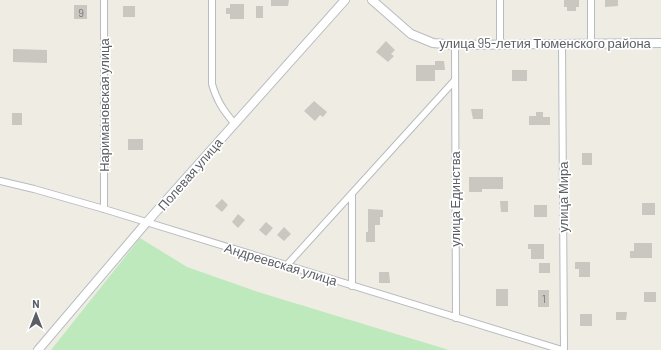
<svg xmlns="http://www.w3.org/2000/svg" width="661" height="350" viewBox="0 0 661 350" font-family="Barlow,sans-serif">
	<style>
		.green { fill: #bde9bd }
		.building { fill: #cac6c0 }
		.lines { fill: none; stroke-linecap: round; stroke-linejoin: round }
		.street-casing { stroke: #b8bbc0; stroke-width: 8 }
		.secondary-casing { stroke: #b8bcc3; stroke-width: 10 }
		.street { stroke: #fff; stroke-width: 6 }
		.secondary { stroke: #fff; stroke-width: 8 }
		.labels { text-anchor: middle; dominant-baseline: central; stroke-width: 3.5; stroke-linejoin: round; paint-order: stroke }
		.number-label { font-size: 11px; fill: #77797c }
		.street-label { font-size: 13px; fill: #5b5f65; stroke: #fff }
	</style>
	<rect width="100%" height="100%" fill="#efece3"/>
	<path class="green" d="M140,238L187,267L258,292L449,350H51Z"/>
	<g class="building">
		<path d="M271,0H289L288,6H271Z"/>
		<path d="M564,0H579V7H576V11H567V7H564Z"/>
		<path d="M605,0H618V6L605,7Z"/>
		<path d="M230,4H244V19H230V14H226V8H230Z"/>
		<rect x="74" y="5" width="13" height="14"/>
		<rect x="123" y="6" width="12" height="11"/>
		<rect x="256" y="6" width="7" height="12"/>
		<path d="M386,41L395,50L391,54L394,56L388,62L376,52Z"/>
		<path d="M13,49L47,50V63L13,62Z"/>
		<path d="M435,61H444L445,70H435V81H416V65H435Z"/>
		<rect x="512" y="70" width="15" height="11"/>
		<path d="M314,101L327,112L323,117L320,115L315,121L304,111Z"/>
		<path d="M471,109H483V119H473Z"/>
		<path d="M536,112H543V117H550V125H529V116H536Z"/>
		<rect x="12" y="113" width="10" height="12"/>
		<rect x="128" y="139" width="15" height="11"/>
		<rect x="582" y="153" width="10" height="12"/>
		<path d="M469,177H503V189H482V192H469Z"/>
		<path d="M222,199L228,205L222,212L215,206Z"/>
		<path d="M500,201H508V212H501Z"/>
		<rect x="642" y="203" width="13" height="12"/>
		<rect x="534" y="205" width="13" height="12"/>
		<path d="M368,209L383,210V217H380V225H375V242H366V232H368Z"/>
		<path d="M238,214L245,220L238,228L232,222Z"/>
		<path d="M266,222L273,228L266,236L259,230Z"/>
		<path d="M284,227L291,234L284,241L277,235Z"/>
		<path d="M634,243H652V258H630V251H634Z"/>
		<path d="M528,244H544V259H531V249H528Z"/>
		<path d="M575,262H590V277H579V269H575Z"/>
		<rect x="539" y="263" width="11" height="10"/>
		<path d="M379,272H389L390,283H379Z"/>
		<rect x="496" y="289" width="12" height="17"/>
		<rect x="538" y="290" width="11" height="17"/>
		<rect x="644" y="292" width="12" height="10"/>
		<path d="M616,312H627L626,320H616Z"/>
		<rect x="580" y="314" width="12" height="12"/>
	</g>
	<g class="lines">
		<g class="street-casing">
			<g id="street">
				<path d="M104,0V209"/>
				<path d="M212,0V84C217,101 223,110 234,123"/>
				<path d="M500,0V44"/>
				<path d="M591,0V44"/>
				<path d="M562,44L564,350"/>
				<path d="M455,45L456,318"/>
				<path d="M0,181L34,189L104,209L562,350"/>
				<path d="M352,194V286"/>
				<path d="M286,266L455,80"/>
			</g>
		</g>
		<g class="secondary-casing">
			<g id="secondary">
				<path d="M372,0L411,34L433,43L455,45L661,43"/>
				<path d="M38,350L146,223L345,0"/>
			</g>
		</g>
		<use href="#street" class="street"/>
		<use href="#secondary" class="secondary"/>
	</g>
	<g class="labels">
		<g class="number-label">
			<text x="81" y="12">9</text>
			<text x="544" y="298">1</text>
		</g>
		<g class="street-label">
			<text x="545" y="43">улица 95-летия Тюменского района</text>
			<text transform="translate(104 105) rotate(-90)">Наримановская улица</text>
			<text transform="translate(190 174) rotate(-49)">Полевая улица</text>
			<text transform="translate(563 197) rotate(-90)">улица Мира</text>
			<text transform="translate(455 199) rotate(-90)">улица Единства</text>
			<text transform="translate(281 264) rotate(17)">Андреевская улица</text>
		</g>
	</g>
	<g transform="translate(36 314)" stroke="#ffffff" stroke-width="3" paint-order="stroke">
	<path d="M0-3L7 15L0 10L-7 15Z" fill="#5b5f65"/>
	<text y="-6" font-size="11" font-weight="bold" text-anchor="middle" fill="#5b5f65">N</text>
	</g>
</svg>
